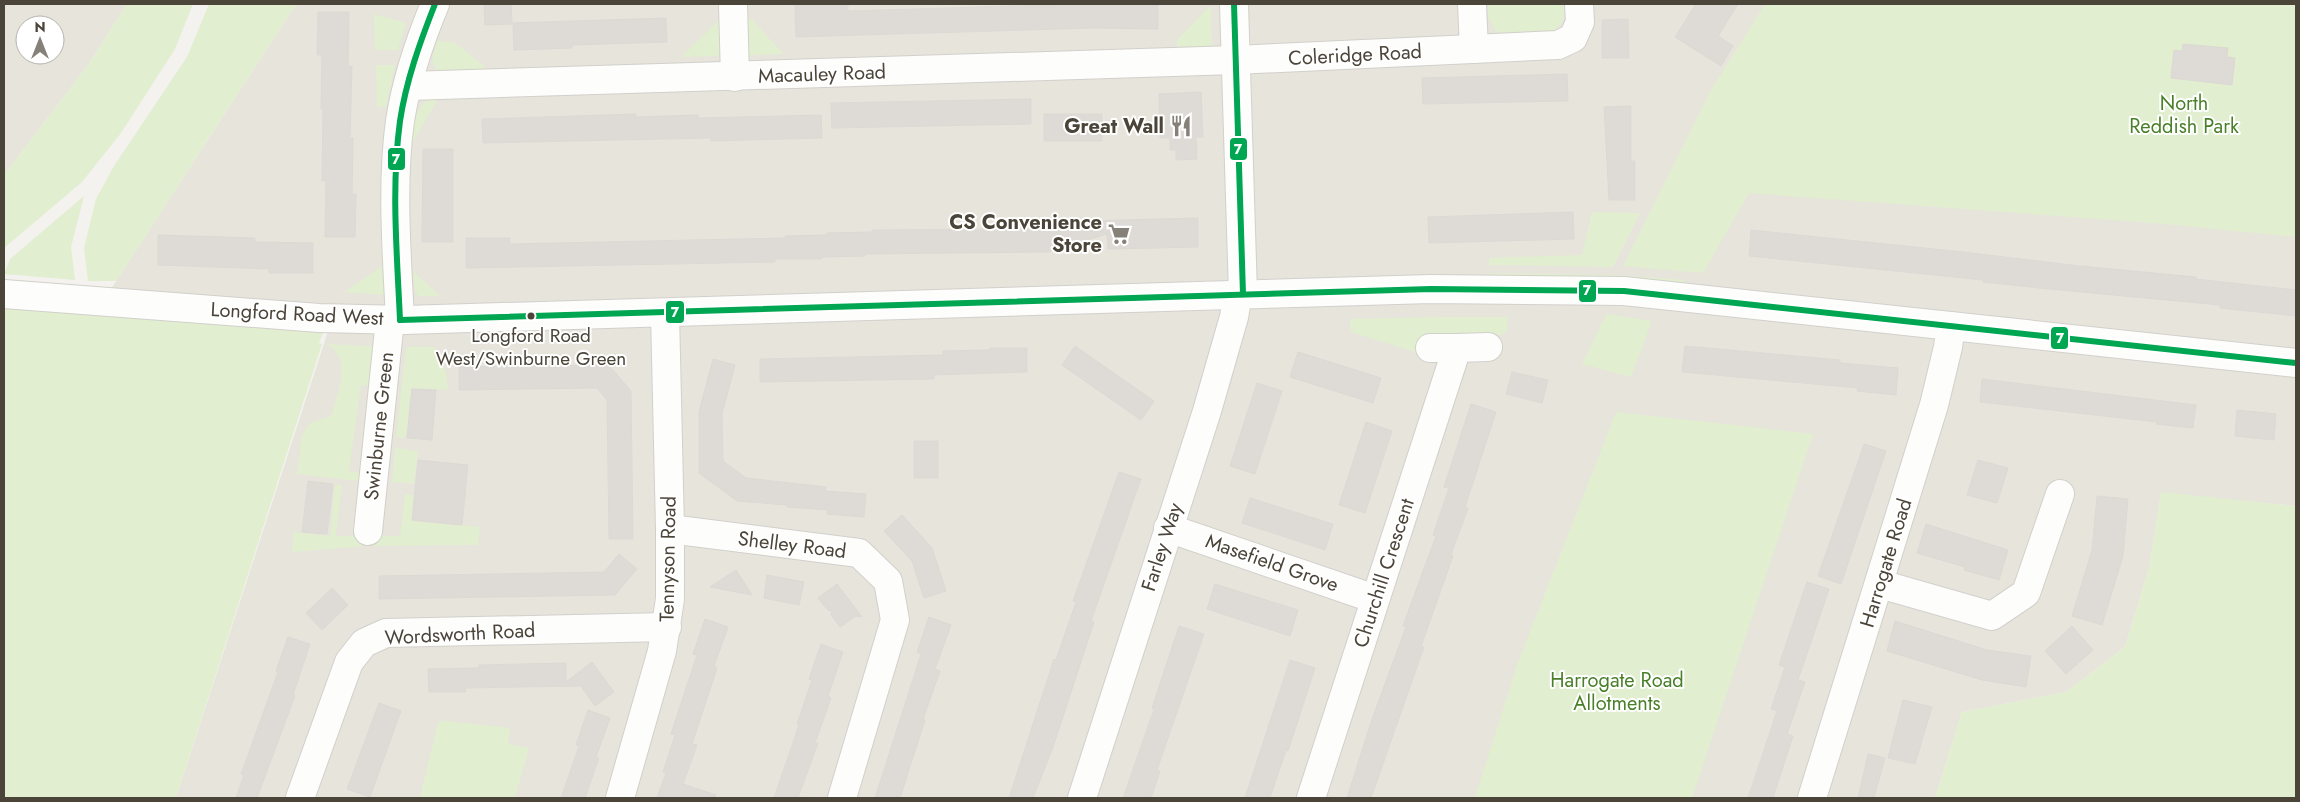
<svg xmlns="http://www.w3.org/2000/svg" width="2300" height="802" viewBox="0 0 2300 802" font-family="Jost,sans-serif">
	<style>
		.residential { fill: #e7e4dc; fill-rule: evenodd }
		.green { fill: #e1eecf }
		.building { fill: #dedbd6; stroke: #dcd9d4 }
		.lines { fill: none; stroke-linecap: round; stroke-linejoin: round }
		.minor-casing { stroke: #d2d0cb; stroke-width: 30 }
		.minor { stroke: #fdfdfc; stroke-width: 28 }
		.bus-1-casing { stroke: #fff; stroke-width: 10 }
		.bus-1 { stroke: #00a651; stroke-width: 6 }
		.bus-dot { fill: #4b4439; stroke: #fff; stroke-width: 2 }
		.labels { text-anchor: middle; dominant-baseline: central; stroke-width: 4; stroke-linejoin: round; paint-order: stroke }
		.bus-label { font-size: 19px; fill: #4b4439; stroke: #fff }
		.street-label { font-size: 20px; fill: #4b4439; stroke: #fff }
		.park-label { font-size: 20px; fill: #4a7f2a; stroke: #fff }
		.poi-label { font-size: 20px; font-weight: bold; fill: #4b4439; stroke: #fff; text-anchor: end }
		.line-badge { stroke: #fff; stroke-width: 2 }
		.badge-label { font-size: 14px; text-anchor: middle; font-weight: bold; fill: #fff }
	</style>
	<rect width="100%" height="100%" fill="#f4f2ee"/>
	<g class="residential">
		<path d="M4,4H127L88,65L4,175ZM25,25H55V55H25Z"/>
		<path d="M296,4H2296V506L2161,493L2149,568L2125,647L2066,692L1962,712L1935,798H176L333,316L105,298Z"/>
	</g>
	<g class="green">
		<path d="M127,4H193L175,49L121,133L82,182L4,248V175L88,65Z"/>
		<path d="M209,4H296L116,281H88L84,248L96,199L114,166L187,57Z"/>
		<path d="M719,4H725L724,52L718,56L681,57L719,20Z"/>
		<path d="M1488,4H1564C1564,9 1565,15 1563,19C1554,44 1515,38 1496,32L1488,17Z"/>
		<path d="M1765,4H2296V237L2165,224L1749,193L1703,273L1623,266L1711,90Z"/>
		<path d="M1211,5L1212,44L1209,49L1177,51V40Z"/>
		<path d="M374,14L406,23L398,50H375Z"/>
		<path d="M750,18L784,54L747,55L743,19Z"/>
		<path d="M437,41L454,42L488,69V76L448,77L436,70L432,59Z"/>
		<path d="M376,65H395L386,107H377Z"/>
		<path d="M434,95H440L412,144C415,121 413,108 434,95Z"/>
		<path d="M84,196L71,247L75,280L4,274L10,259Z"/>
		<path d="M1592,212L1640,213L1613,267L1489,265V258L1582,255Z"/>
		<path d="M381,250H386L388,288L384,295L344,292L382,266Z"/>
		<path d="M413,271L440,296H418L415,290Z"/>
		<path d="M1490,273L1618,275L1685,280L1683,286L1493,279Z"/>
		<path d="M4,307L324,330L319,343L322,344L176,798H4Z"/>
		<path d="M1606,314L1652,321L1631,377L1582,364Z"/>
		<path d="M1438,317H1508L1507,330L1501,335L1421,336V354L1351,332L1350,319Z"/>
		<path d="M327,344L382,347L378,385H361L349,471L361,473L358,481L297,474L302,435L310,423L331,416C338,395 352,358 327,344Z"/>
		<path d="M406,347H435L446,373L448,390L411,388L406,438L396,437Z"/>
		<path d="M1616,412L1813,434L1692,798H1475L1517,665Z"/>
		<path d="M395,448L418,451L414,484L392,482Z"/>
		<path d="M335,485H342L336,536H400L405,494L414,495L412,521L480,527L478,545L366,546L292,552L293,532L330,536Z"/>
		<path d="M2161,492L2296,506V798H1935L1962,712L2066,692L2125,647L2149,568Z"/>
		<path d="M446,721L510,728L508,744L529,748L515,798H420L438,722Z"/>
	</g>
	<g class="building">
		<path d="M484,4H511L512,24L485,25Z"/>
		<path d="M795,4H848V11L1080,4H1158V29L1094,28L796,37Z"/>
		<path d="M1696,4H1738L1718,36L1733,46L1721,66L1675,37Z"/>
		<path d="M318,12H349L348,66H352L350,138H353L352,194H356L355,237H325L326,181H322L323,109H321L322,55H317Z"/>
		<path d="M666,18L667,42L572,45V48L514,50L513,23Z"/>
		<path d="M1628,19L1629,58H1602V20Z"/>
		<path d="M2183,44L2228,48L2227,57L2235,58L2232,85L2171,78L2174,50L2182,51Z"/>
		<path d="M1567,74L1568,101L1423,104L1422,78Z"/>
		<path d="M1201,92L1203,137H1196L1197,159L1176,160V150H1170V138H1160L1159,94Z"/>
		<path d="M1031,99V124L832,128L831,103Z"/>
		<path d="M1631,106V161H1635V200H1609L1604,107Z"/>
		<path d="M636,114V117L698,115V118L821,115L822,138L711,141L710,138L483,143L482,119Z"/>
		<rect x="1044" y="114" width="58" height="27"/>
		<path d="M423,149H453V242H422Z"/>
		<path d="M1573,212L1574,239L1429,243L1428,217Z"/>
		<path d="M1081,218L1082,221L1198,218V247L1108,249L1107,234L1048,252L865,254V256L822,257V259H775V262L466,268V238H510V244L785,238V236L828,235L827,233L872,232V230L1044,229Z"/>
		<path d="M1751,230L1963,252L2080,266L2196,277V279L2296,290V316L2220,308V305L2039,288L1983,282V280L1749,256Z"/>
		<path d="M158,235L255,238V242L313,243V273H269V269L158,265Z"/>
		<path d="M1075,346L1154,401L1141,420L1062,365Z"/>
		<path d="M1685,346L1840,360V363L1898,368L1896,395L1857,391L1858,388L1682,372Z"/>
		<path d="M990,348H1027V372L934,375V379L760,382V359L943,355V351L990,350Z"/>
		<path d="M1298,352L1381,378L1373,403L1290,377Z"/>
		<path d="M713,359L735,365L722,414L723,461L746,478L826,487L825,491L866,494L864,517L827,514L828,510L787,507V505L737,501L699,473V412Z"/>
		<path d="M605,361L631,391L633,539H609L607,400L597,388L459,390V367L601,365Z"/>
		<path d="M1512,372L1548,380L1542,403L1506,394Z"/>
		<path d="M1982,379L2196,405L2193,428L2156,424L2157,422L1980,402Z"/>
		<path d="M1257,383L1282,391L1255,474L1230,466Z"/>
		<path d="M412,389L436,390L432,440L407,438Z"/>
		<path d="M1471,404L1496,412L1465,507L1468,508L1451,555L1453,556L1421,646L1424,647L1371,798H1347L1371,722L1406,627L1403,626L1436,536L1433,535L1449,488L1444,487Z"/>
		<path d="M2237,410L2276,414L2274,440L2235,436Z"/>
		<path d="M1366,422L1392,431L1365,513L1339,505Z"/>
		<rect x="914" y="441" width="24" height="37"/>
		<path d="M1864,444L1886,451L1841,584L1818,576Z"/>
		<path d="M418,460L468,465L462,525L412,520Z"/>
		<path d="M1978,460L2008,468L1997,503L1967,495Z"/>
		<path d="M1119,472L1141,479L1091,621L1094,622L1052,750L1033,798H1009L1054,659L1056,660L1076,602L1073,601Z"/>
		<path d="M308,481L333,484L327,534L302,532Z"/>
		<path d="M2097,496L2128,499L2123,556L2102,625L2072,616L2092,550Z"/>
		<path d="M1250,498L1333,524L1325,550L1242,523Z"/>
		<path d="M902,515L932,548L946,591L924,598L912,561L884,531Z"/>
		<path d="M1926,524L2008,550L1999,580L1964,570L1965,567L1917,553Z"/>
		<path d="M619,554L637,569L615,595L379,599V576L604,572Z"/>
		<path d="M736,570L752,595L710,587Z"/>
		<path d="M767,575L804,582L799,605L764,598Z"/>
		<path d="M1807,582L1829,589L1798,680L1805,682L1787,734L1793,736L1773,798H1748L1777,711L1771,709L1785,667L1779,665Z"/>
		<path d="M837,584L862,617L856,616L840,627L831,615L832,611L828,610L818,598Z"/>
		<path d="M1215,584L1298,610L1290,636L1207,609Z"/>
		<path d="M332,588L348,605L322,630L306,613Z"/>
		<path d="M929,617L951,625L935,669L940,671L923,719L925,720L900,798H875L921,654L917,652Z"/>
		<path d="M705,619L728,627L714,666L717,668L692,744L697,745L683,784L716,795L715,798H657L666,773L663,772L675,735L671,734L697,655L693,654Z"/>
		<path d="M1895,621L1987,650L2031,656L2026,687L1982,680L1887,651Z"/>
		<path d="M1179,626L1204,634L1157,770L1160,771L1151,798H1123L1154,709L1152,708Z"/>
		<path d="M2072,626L2093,650L2066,674L2045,651Z"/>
		<path d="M288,637L310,644L293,695L295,696L257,798H236L244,775L241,774L278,672L276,671Z"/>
		<path d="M821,644L843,652L828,696L831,698L815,743H818L798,798H774L799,725L797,724L812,680L809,679Z"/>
		<path d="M1290,660L1315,668L1288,751L1286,750L1270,798H1245Z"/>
		<path d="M592,662L614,692L595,706L581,686L465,688L466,692H429L428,669L479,668V665L566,663V682Z"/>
		<path d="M1903,700L1932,707L1915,764L1888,758Z"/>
		<path d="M379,703L401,711L370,797L347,789Z"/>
		<path d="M588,710L610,718L596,757L599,758L585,798H561L579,746L576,745Z"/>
		<path d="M1868,754L1885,758L1874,798H1858Z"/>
	</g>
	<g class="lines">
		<g class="minor-casing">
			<g id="minor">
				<path d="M733,4L735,77"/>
				<path d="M1234,4L1243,294"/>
				<path d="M1472,4L1474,49"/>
				<path d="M408,86L1235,60L1558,45L1573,38L1580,22L1579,4"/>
				<path d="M4,294L319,318L405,320L1431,289L1624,291L2296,363"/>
				<path d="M400,320C397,256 391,185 400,121C406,82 420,40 435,4"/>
				<path d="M1430,348H1457"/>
				<path d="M1168,528L1375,599"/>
				<path d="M670,529L859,553L888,581L895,620L842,798"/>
				<path d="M368,531L390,320"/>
				<path d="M1880,584L1992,616L2026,593L2060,494"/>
				<path d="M300,798L349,662L364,643L386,633L667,627"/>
				<path d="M620,798L662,651L670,599V529L665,313"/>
				<path d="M1082,798L1207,411L1234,317L1238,294"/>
				<path d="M1311,798L1457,348L1488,347"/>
				<path d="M1812,798L1934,405L1948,347L1951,326"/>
			</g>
		</g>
		<use href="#minor" class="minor"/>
		<g class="bus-1-casing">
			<g id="bus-1">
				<path d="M1234,4L1243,294"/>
				<path d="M400,320L1431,289L1624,291L2296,363"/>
				<path d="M400,320C397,254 391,187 400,121C406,81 420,42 435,4"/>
			</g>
		</g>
		<use href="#bus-1" class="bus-1"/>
	</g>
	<defs>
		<g id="restaurant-bare" transform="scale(1.725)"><path d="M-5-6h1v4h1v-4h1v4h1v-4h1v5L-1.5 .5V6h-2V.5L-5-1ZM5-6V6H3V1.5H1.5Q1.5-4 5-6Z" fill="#868178" stroke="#fff" stroke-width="2.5" paint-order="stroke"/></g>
		<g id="supermarket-bare" transform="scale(1.725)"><path d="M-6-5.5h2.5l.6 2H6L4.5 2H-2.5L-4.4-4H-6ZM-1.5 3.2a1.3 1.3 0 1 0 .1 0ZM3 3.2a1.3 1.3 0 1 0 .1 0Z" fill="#868178" stroke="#fff" stroke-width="2.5" paint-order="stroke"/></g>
	</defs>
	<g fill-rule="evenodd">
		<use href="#restaurant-bare" x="1181" y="126"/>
		<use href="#supermarket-bare" x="1119" y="234"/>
	</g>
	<circle class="bus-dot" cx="531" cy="316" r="4.5"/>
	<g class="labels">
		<g class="bus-label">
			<text x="531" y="335">Longford Road<tspan x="531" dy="23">West/Swinburne Green</tspan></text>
		</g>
		<g class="street-label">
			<text transform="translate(1355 55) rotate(-3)">Coleridge Road</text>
			<text transform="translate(822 74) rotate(-2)">Macauley Road</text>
			<text transform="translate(297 314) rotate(3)">Longford Road West</text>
			<text transform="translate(379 426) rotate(-84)">Swinburne Green</text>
			<text transform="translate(792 545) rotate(7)">Shelley Road</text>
			<text transform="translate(1162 547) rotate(-72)">Farley Way</text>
			<text transform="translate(668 559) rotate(-89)">Tennyson Road</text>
			<text transform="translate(1272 563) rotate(19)">Masefield Grove</text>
			<text transform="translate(1886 563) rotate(-73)">Harrogate Road</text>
			<text transform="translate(1384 573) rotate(-72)">Churchill Crescent</text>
			<text transform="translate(460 634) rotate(-3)">Wordsworth Road</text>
		</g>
		<g class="park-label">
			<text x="2184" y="103">North<tspan x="2184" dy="23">Reddish Park</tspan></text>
			<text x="1617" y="680">Harrogate Road<tspan x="1617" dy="23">Allotments</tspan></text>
		</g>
		<g class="poi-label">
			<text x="1164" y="126">Great Wall</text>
			<text x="1102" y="222">CS Convenience<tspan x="1102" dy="23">Store</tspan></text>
		</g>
	</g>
	<g class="line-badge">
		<rect x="1229" y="137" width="19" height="24" rx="5" fill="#00a651"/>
		<rect x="387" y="147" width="19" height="24" rx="5" fill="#00a651"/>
		<rect x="1578" y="279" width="19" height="24" rx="5" fill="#00a651"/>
		<rect x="665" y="300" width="20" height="24" rx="5" fill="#00a651"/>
		<rect x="2050" y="326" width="19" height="24" rx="5" fill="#00a651"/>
	</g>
	<g class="badge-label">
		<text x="1238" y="154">7</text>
		<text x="396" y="164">7</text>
		<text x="1587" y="295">7</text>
		<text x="675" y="317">7</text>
		<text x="2060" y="343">7</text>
	</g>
	<rect width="2300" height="802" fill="none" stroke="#4b4439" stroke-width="10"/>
	<g transform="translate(40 40)"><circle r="24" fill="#ffffff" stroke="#b7b4b0"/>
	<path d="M0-4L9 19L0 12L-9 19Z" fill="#868178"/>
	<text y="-8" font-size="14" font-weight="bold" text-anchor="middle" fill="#4b4439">N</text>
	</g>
</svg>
